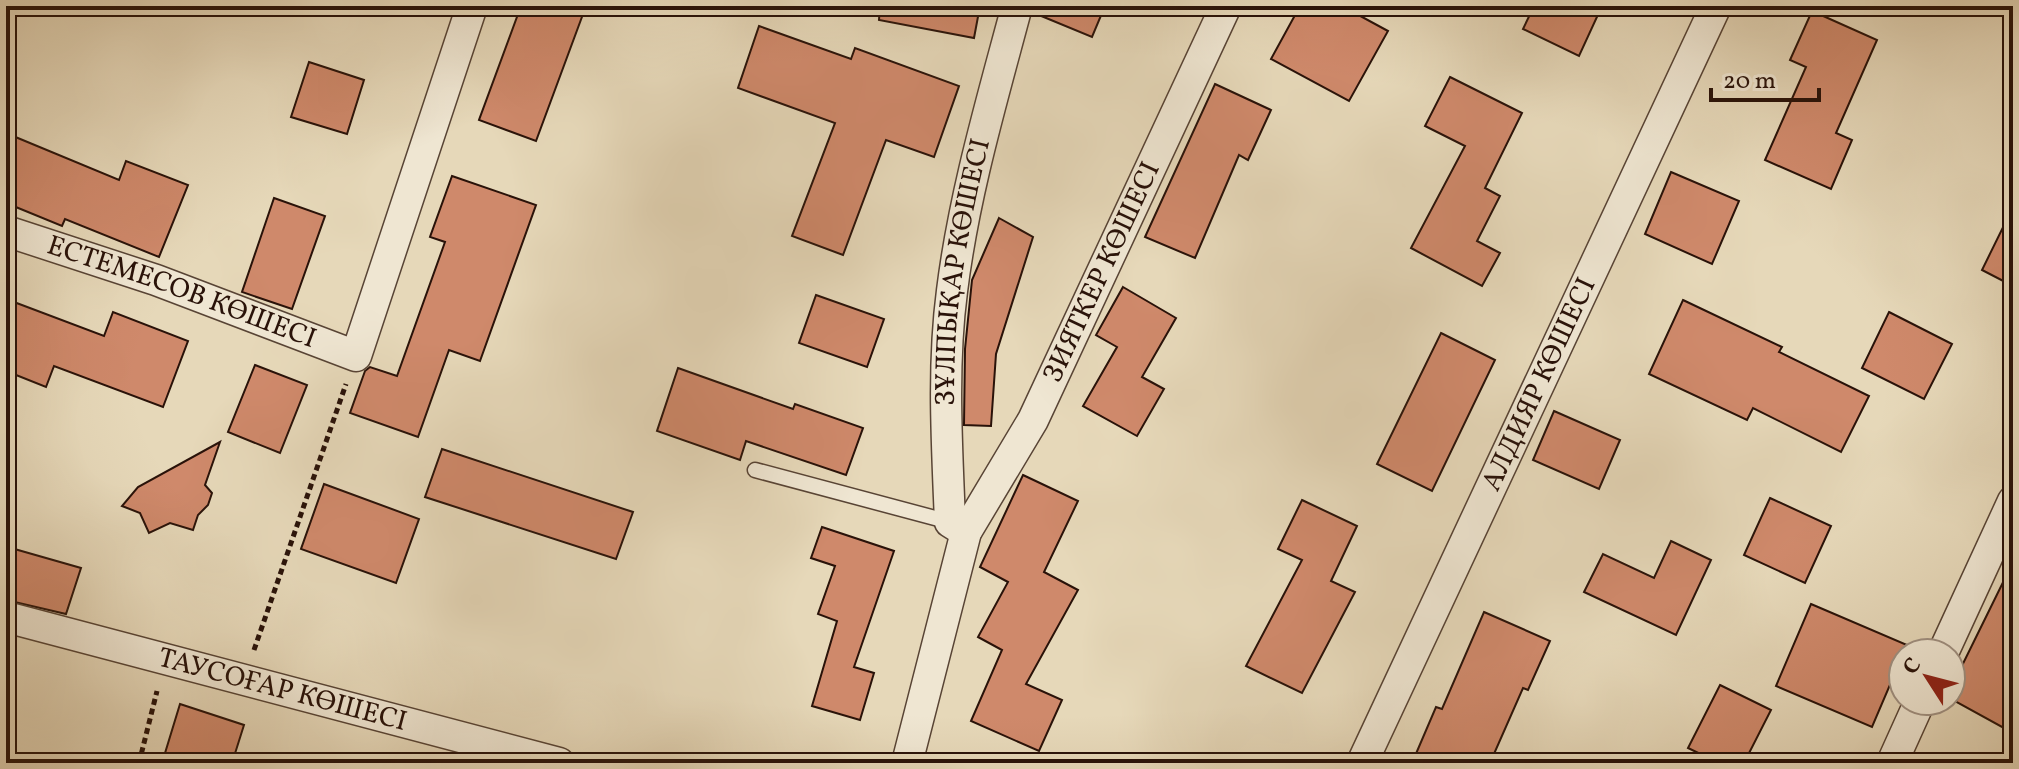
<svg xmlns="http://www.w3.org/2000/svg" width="2019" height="769" viewBox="0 0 2019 769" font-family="Vollkorn,serif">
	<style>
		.building { fill: #cf896b; stroke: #291209; stroke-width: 2 }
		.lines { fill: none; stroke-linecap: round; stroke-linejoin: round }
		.service-casing { stroke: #584435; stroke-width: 17 }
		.minor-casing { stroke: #584435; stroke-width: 33 }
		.path { stroke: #291209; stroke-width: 5; stroke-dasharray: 6 4; stroke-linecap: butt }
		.service { stroke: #efe6d2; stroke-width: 14 }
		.minor { stroke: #efe6d2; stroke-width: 30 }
		.labels { text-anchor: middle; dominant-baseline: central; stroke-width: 8; stroke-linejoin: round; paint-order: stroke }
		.street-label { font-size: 28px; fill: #291209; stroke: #efe6d2 }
	</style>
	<rect width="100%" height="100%" fill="#e6d8b9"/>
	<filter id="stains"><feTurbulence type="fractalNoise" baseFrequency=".0025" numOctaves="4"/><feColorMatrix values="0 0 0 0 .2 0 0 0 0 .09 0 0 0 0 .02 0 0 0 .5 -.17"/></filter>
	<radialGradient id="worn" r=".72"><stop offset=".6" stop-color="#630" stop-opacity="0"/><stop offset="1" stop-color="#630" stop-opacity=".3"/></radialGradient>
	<g class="building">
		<path d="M521,6H586L536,141L479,120Z"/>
		<path d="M880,6H980L974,38L879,20Z"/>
		<path d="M1034,6H1105L1092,37L1034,13Z"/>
		<path d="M1300,6H1342L1388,31L1349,101L1271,59Z"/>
		<path d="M1534,6H1602L1579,56L1523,29Z"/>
		<path d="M1812,11L1877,40L1836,133L1852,140L1831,189L1765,160L1806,67L1790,60Z"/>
		<path d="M759,26L851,59L855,48L959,86L934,157L886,140L843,255L792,236L835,123L738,88Z"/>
		<path d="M309,62L364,80L347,134L291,117Z"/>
		<path d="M1450,77L1522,113L1485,188L1500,196L1477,241L1500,253L1482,286L1411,248L1465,146L1425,126Z"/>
		<path d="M1215,84L1271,110L1248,160L1239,155L1195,258L1145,237Z"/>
		<path d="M13,136L119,180L126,161L188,185L159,257L65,219L62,226L6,203V153Z"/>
		<path d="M1671,172L1739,201L1712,264L1645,234Z"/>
		<path d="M452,176L536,205L480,361L449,350L418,437L350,413L365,371L370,367L397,376L445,242L430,237Z"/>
		<path d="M274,198L325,216L292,309L242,292Z"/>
		<path d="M2013,207V286L1982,270Z"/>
		<path d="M999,218L1033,237L996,354L991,426L964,425L965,349L972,280Z"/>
		<path d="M1123,287L1176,318L1142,377L1164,389L1137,436L1083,406L1117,347L1096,335Z"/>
		<path d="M816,295L884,319L867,367L799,343Z"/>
		<path d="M6,299L104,336L113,312L188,341L163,407L54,366L46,387L6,371Z"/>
		<path d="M1683,300L1782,347L1779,352L1869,396L1841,452L1753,408L1747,420L1649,374Z"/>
		<path d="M1889,312L1952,344L1924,399L1862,368Z"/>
		<path d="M1441,333L1495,360L1432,491L1377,464Z"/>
		<path d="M255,365L307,385L280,453L228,432Z"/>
		<path d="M678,368L793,409L795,404L863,428L846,475L746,441L740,460L657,431Z"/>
		<path d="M1554,411L1620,440L1599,489L1533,460Z"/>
		<path d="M220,442L205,485L212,493L208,505L198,515L193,530L170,523L149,533L140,513L122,506L138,487Z"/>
		<path d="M442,449L633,512L616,559L425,497Z"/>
		<path d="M1023,475L1078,501L1044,572L1078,590L1026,684L1062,700L1039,751L971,721L1002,650L978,637L1008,582L980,567Z"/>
		<path d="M324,484L419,519L396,583L301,549Z"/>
		<path d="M1770,498L1831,526L1805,583L1744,555Z"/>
		<path d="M1302,500L1357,526L1331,581L1355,592L1302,693L1246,666L1302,560L1278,549Z"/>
		<path d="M822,527L894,551L854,667L874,673L860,720L812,706L837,621L818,614L835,566L811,558Z"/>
		<path d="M1671,541L1711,560L1676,635L1584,592L1603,554L1654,578Z"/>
		<path d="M11,548L81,568L66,614L6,600V564Z"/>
		<path d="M2013,562V733L1951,699V688Z"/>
		<path d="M1811,604L1907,645L1872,727L1776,686Z"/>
		<path d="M1484,612L1550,641L1528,690L1523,688L1490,763H1431L1415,756L1436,707L1442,709Z"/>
		<path d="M1720,685L1771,710L1744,763H1719L1688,748Z"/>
		<path d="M180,704L244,725L232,763H162Z"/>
	</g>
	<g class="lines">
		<g class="service-casing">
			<path id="service" d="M755,470L950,522"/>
		</g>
		<g class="minor-casing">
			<g id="minor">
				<path id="s1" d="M6,231L156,280L356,356L472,6"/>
				<path id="s2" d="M966,532L950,522C947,446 942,367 952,291C964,194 992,100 1017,6"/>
				<path id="s3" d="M6,617L559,763"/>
				<path d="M1943,653L2013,501"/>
				<path id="s4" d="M907,763L966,532L1033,420L1226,6"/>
				<path id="s5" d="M1362,763L1716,6"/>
				<path d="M1892,763L1920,701"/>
			</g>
		</g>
		<g class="path">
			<path d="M254,650L346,384"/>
			<path d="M139,763L157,691"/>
		</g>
		<use href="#service" class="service"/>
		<use href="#minor" class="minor"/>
	</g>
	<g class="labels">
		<g class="street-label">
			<text stroke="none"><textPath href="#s2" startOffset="270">ЗҰЛПЫҚАР КӨШЕСІ</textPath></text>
			<text stroke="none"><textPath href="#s4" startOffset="532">ЗИЯТКЕР КӨШЕСІ</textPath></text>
			<text stroke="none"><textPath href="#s1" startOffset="186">ЕСТЕМЕСОВ КӨШЕСІ</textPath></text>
			<text stroke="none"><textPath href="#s5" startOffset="418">АЛДИЯР КӨШЕСІ</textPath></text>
			<text stroke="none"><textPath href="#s3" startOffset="286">ТАУCОҒАР КӨШЕСІ</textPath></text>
		</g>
	</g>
	<rect width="2019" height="769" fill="none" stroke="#e6d8b9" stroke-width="32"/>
	<rect x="8" y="8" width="2003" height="753" fill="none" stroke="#291209" stroke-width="4"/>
	<rect x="16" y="16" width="1987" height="737" fill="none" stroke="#291209" stroke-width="2"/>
	<g transform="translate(1927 677) rotate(306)"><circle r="38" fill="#efe6d2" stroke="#a09182" stroke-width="2"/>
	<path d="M0-6L14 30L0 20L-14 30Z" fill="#8f2418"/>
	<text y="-12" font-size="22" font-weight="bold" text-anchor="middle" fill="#291209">С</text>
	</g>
	<path d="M1711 88v12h108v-12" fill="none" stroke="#291209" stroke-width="4"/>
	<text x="1723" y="88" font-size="24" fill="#291209" stroke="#efe6d2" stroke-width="6" paint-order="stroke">20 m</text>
	<rect width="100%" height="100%" filter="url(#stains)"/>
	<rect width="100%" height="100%" fill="url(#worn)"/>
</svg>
